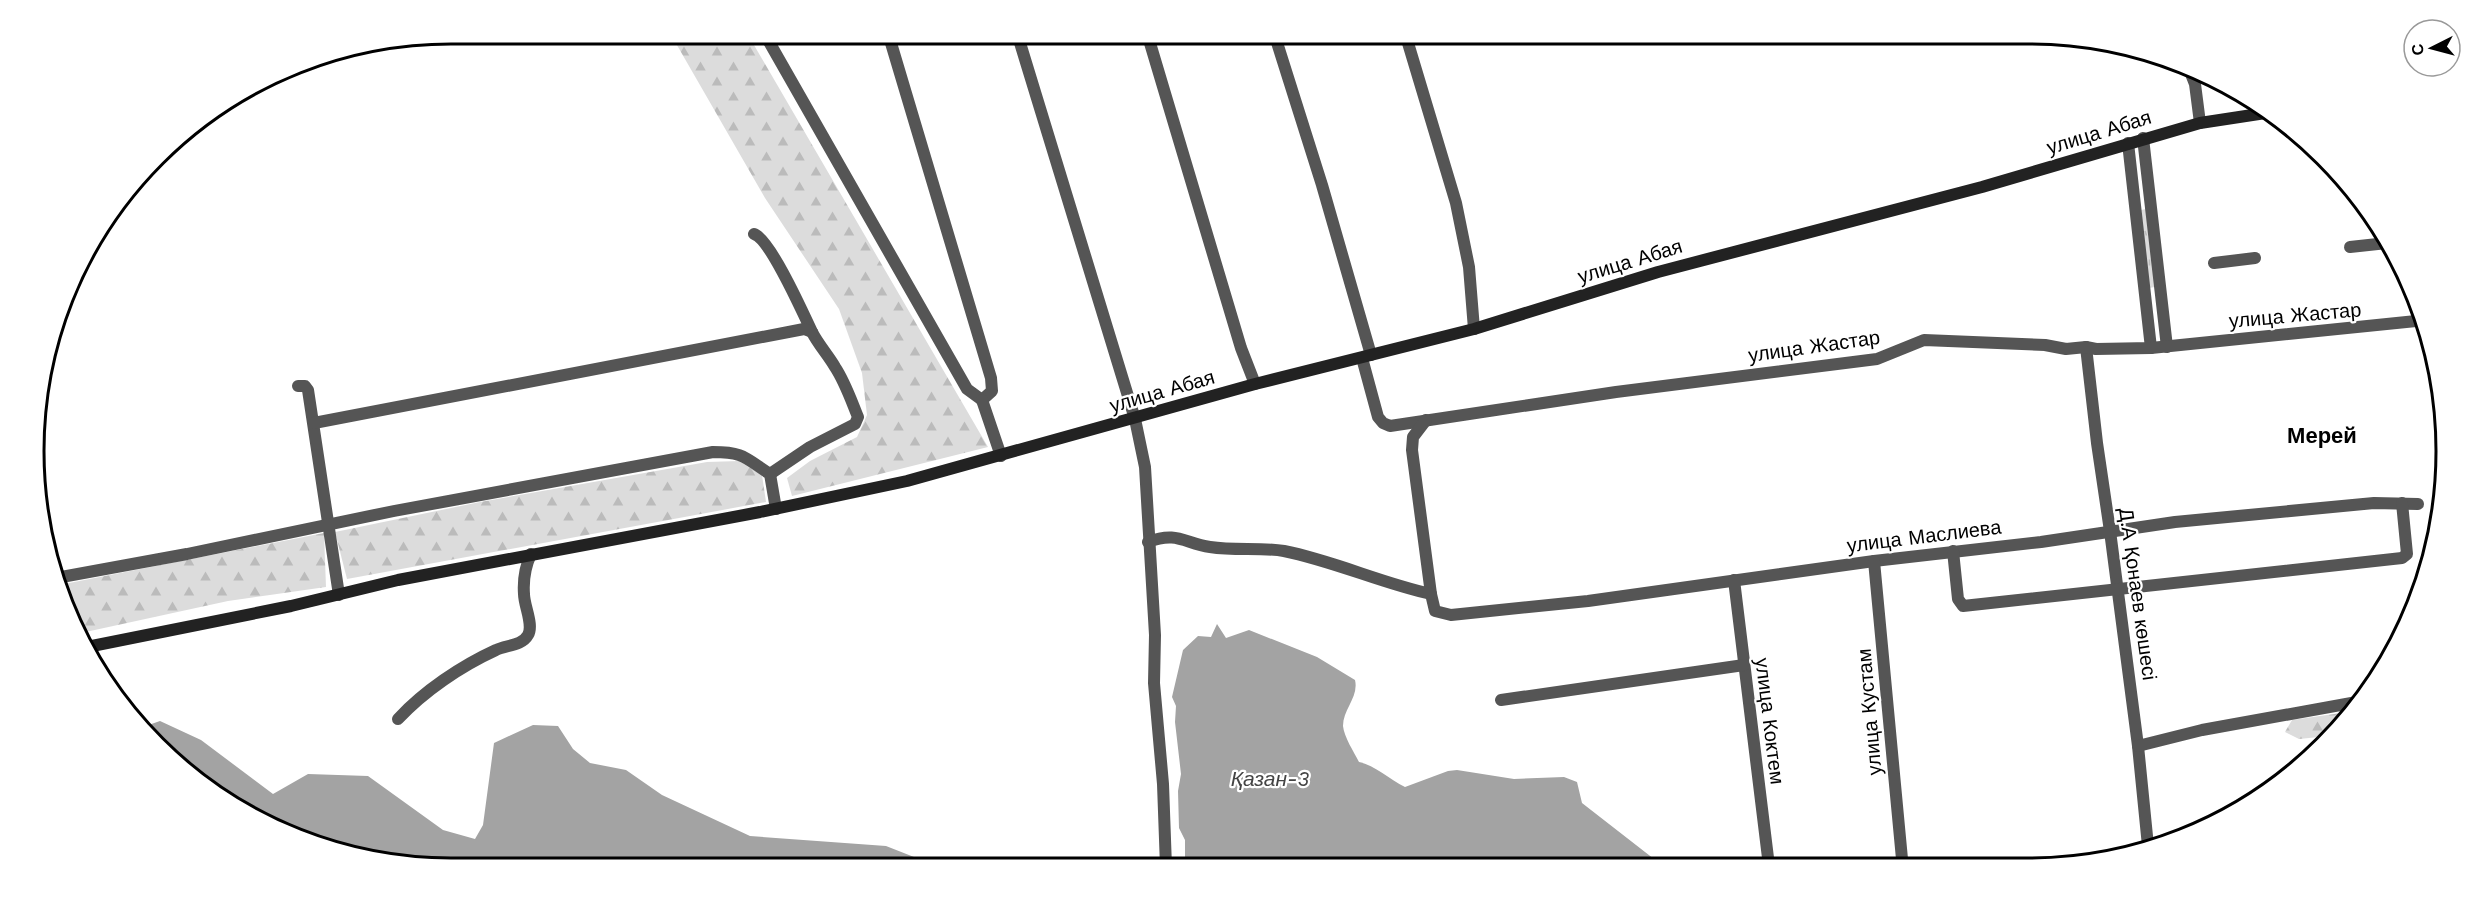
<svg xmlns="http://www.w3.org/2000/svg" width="2480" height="902" viewBox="0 0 2480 902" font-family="'Work Sans',sans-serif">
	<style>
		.grass { fill: url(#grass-tufts) }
		.forest { fill: url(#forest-firs) }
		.water { fill: #a3a3a3 }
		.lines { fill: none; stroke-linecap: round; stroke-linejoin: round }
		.minor { stroke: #555; stroke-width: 12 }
		.secondary { stroke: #222; stroke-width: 12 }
		.labels { text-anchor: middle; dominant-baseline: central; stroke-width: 4.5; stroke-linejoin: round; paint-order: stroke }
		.street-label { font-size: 20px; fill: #000; stroke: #fff }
		.water-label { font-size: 21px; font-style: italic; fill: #444; stroke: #fff }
		.quarter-label { font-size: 22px; font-weight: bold; fill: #000; stroke: #fff }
		.rim { fill: none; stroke: #000; stroke-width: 3 }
	</style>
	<defs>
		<pattern id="grass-tufts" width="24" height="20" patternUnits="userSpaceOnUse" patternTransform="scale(1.5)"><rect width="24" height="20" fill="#dcdcdc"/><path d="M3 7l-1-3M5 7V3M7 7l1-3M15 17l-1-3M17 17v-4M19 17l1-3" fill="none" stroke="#bbb"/></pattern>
		<pattern id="forest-firs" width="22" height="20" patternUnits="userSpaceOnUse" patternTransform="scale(1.5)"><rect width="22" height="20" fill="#dcdcdc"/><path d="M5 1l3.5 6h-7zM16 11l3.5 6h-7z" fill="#bbb"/></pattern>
	</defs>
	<rect width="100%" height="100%" fill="#fff"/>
	<path class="grass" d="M2146,209L2155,287L2149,288L2141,210Z"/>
	<g class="forest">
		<path d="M670,33H747L988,447L792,496L787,478L810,461L857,437L867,415L862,373L839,309L765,198Z"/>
		<path d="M739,461L762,475L766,502L347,579L335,532L480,502L707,462Z"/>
		<path d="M324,533L326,587L228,601L81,633L59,585Z"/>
		<path d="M2348,712L2329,736L2299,739L2285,732L2292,720Z"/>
	</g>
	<g class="water">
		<path d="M1217,624L1226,638L1249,630L1317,657L1355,680C1359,697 1343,709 1343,726C1344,737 1354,752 1359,762C1375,765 1390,780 1405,787L1448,771L1457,770L1514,779L1564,777L1577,782L1582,803L1663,866L1185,867V840L1179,828L1178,791L1181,774L1175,722L1176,706L1172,697L1183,650L1198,636L1211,637Z"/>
		<path d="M160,721L201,740L273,794L308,774L368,776L443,830L475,839L483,825L494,743L533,725L558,726L573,749L590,763L626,770L662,795L750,836L886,846L942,868L451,869L343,855L218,798L155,746L140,728Z"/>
	</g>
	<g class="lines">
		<g class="minor">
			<path d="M764,33L967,389L982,400L992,391L991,378L888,33"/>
			<path d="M1017,33L1135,419L1145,467L1155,635L1154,683L1163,784L1166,867"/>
			<path d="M1147,33L1241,348L1255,384"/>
			<path d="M1274,33L1322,185L1371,355"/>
			<path d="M1405,33L1456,203L1469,267L1474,329"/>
			<path d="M2188,66L2195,84L2200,123"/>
			<path d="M2143,138L2167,347"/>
			<path d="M2128,143L2151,348"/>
			<path d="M754,234C770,239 804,315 812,332C818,344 828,355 835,367C845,382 851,400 858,417L855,424L810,447L770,474"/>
			<path d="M2350,247L2387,243"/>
			<path d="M2214,263L2255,258"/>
			<path d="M2086,347L2097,443L2110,531L2138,746L2148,846"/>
			<path d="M1362,358L1378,417L1383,423L1390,426L1616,392L1877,359L1924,340L2045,345L2066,349L2086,347L2096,349L2151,348L2426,320"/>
			<path d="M298,386H305L308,390L339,595"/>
			<path d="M982,400L1001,456"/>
			<path d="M1426,420L1413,437L1412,450L1431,594L1435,611L1451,615L1588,601L1874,561L2041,542L2175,522L2374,503L2418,504"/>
			<path d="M314,423L804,329L812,332"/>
			<path d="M1148,542C1177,531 1184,543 1210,547C1235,551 1260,547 1284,551C1334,561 1381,583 1431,594"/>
			<path d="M1953,551L1958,599L1963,606L2402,558L2407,554L2402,503"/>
			<path d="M1874,561L1902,859"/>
			<path d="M56,578L187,554L394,511L713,452C744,452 745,458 770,474L776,509"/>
			<path d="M1734,580L1769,866"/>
			<path d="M1501,700L1744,665"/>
			<path d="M398,719C424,691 461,666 496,650C506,645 522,646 528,635C534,625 524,606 524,594C523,580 525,567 531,554"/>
			<path d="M2138,746L2202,730L2357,702"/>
		</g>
		<path class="secondary" d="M87,647L291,606L398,580L760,512L907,481L1255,384L1474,329L1658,272L1982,187L2200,123L2272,112"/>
	</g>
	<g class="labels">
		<g class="street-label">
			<text transform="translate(2099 132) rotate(-17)">улица Абая</text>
			<text transform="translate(1630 261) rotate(-17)">улица Абая</text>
			<text transform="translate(2295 315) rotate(-5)">улица Жастар</text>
			<text transform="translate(1814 346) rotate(-8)">улица Жастар</text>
			<text transform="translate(1162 391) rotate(-16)">улица Абая</text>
			<text transform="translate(1924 536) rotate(-7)">улица Маслиева</text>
			<text transform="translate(2138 594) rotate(82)">Д.А Қонаев көшесі</text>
			<text transform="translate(1869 712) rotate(-95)">улица Кустам</text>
			<text transform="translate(1770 721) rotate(83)">улица Коктем</text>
		</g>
		<g class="water-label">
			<text x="1270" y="778">Қазан-3</text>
		</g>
		<g class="quarter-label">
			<text x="2322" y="435">Мерей</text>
		</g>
	</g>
	<path d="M0 0H2480V902H0ZM451 44H2029A407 407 0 0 1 2436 451V451A407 407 0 0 1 2029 858H451A407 407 0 0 1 44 451V451A407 407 0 0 1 451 44Z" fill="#fff" fill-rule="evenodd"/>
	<path class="rim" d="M451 44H2029A407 407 0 0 1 2436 451V451A407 407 0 0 1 2029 858H451A407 407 0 0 1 44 451V451A407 407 0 0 1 451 44Z"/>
	<g transform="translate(2432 48) rotate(264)"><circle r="28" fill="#ffffff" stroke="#999999" stroke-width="1.5"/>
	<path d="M0-4.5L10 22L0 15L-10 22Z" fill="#000000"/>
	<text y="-9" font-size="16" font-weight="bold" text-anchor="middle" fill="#000000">С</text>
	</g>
</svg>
